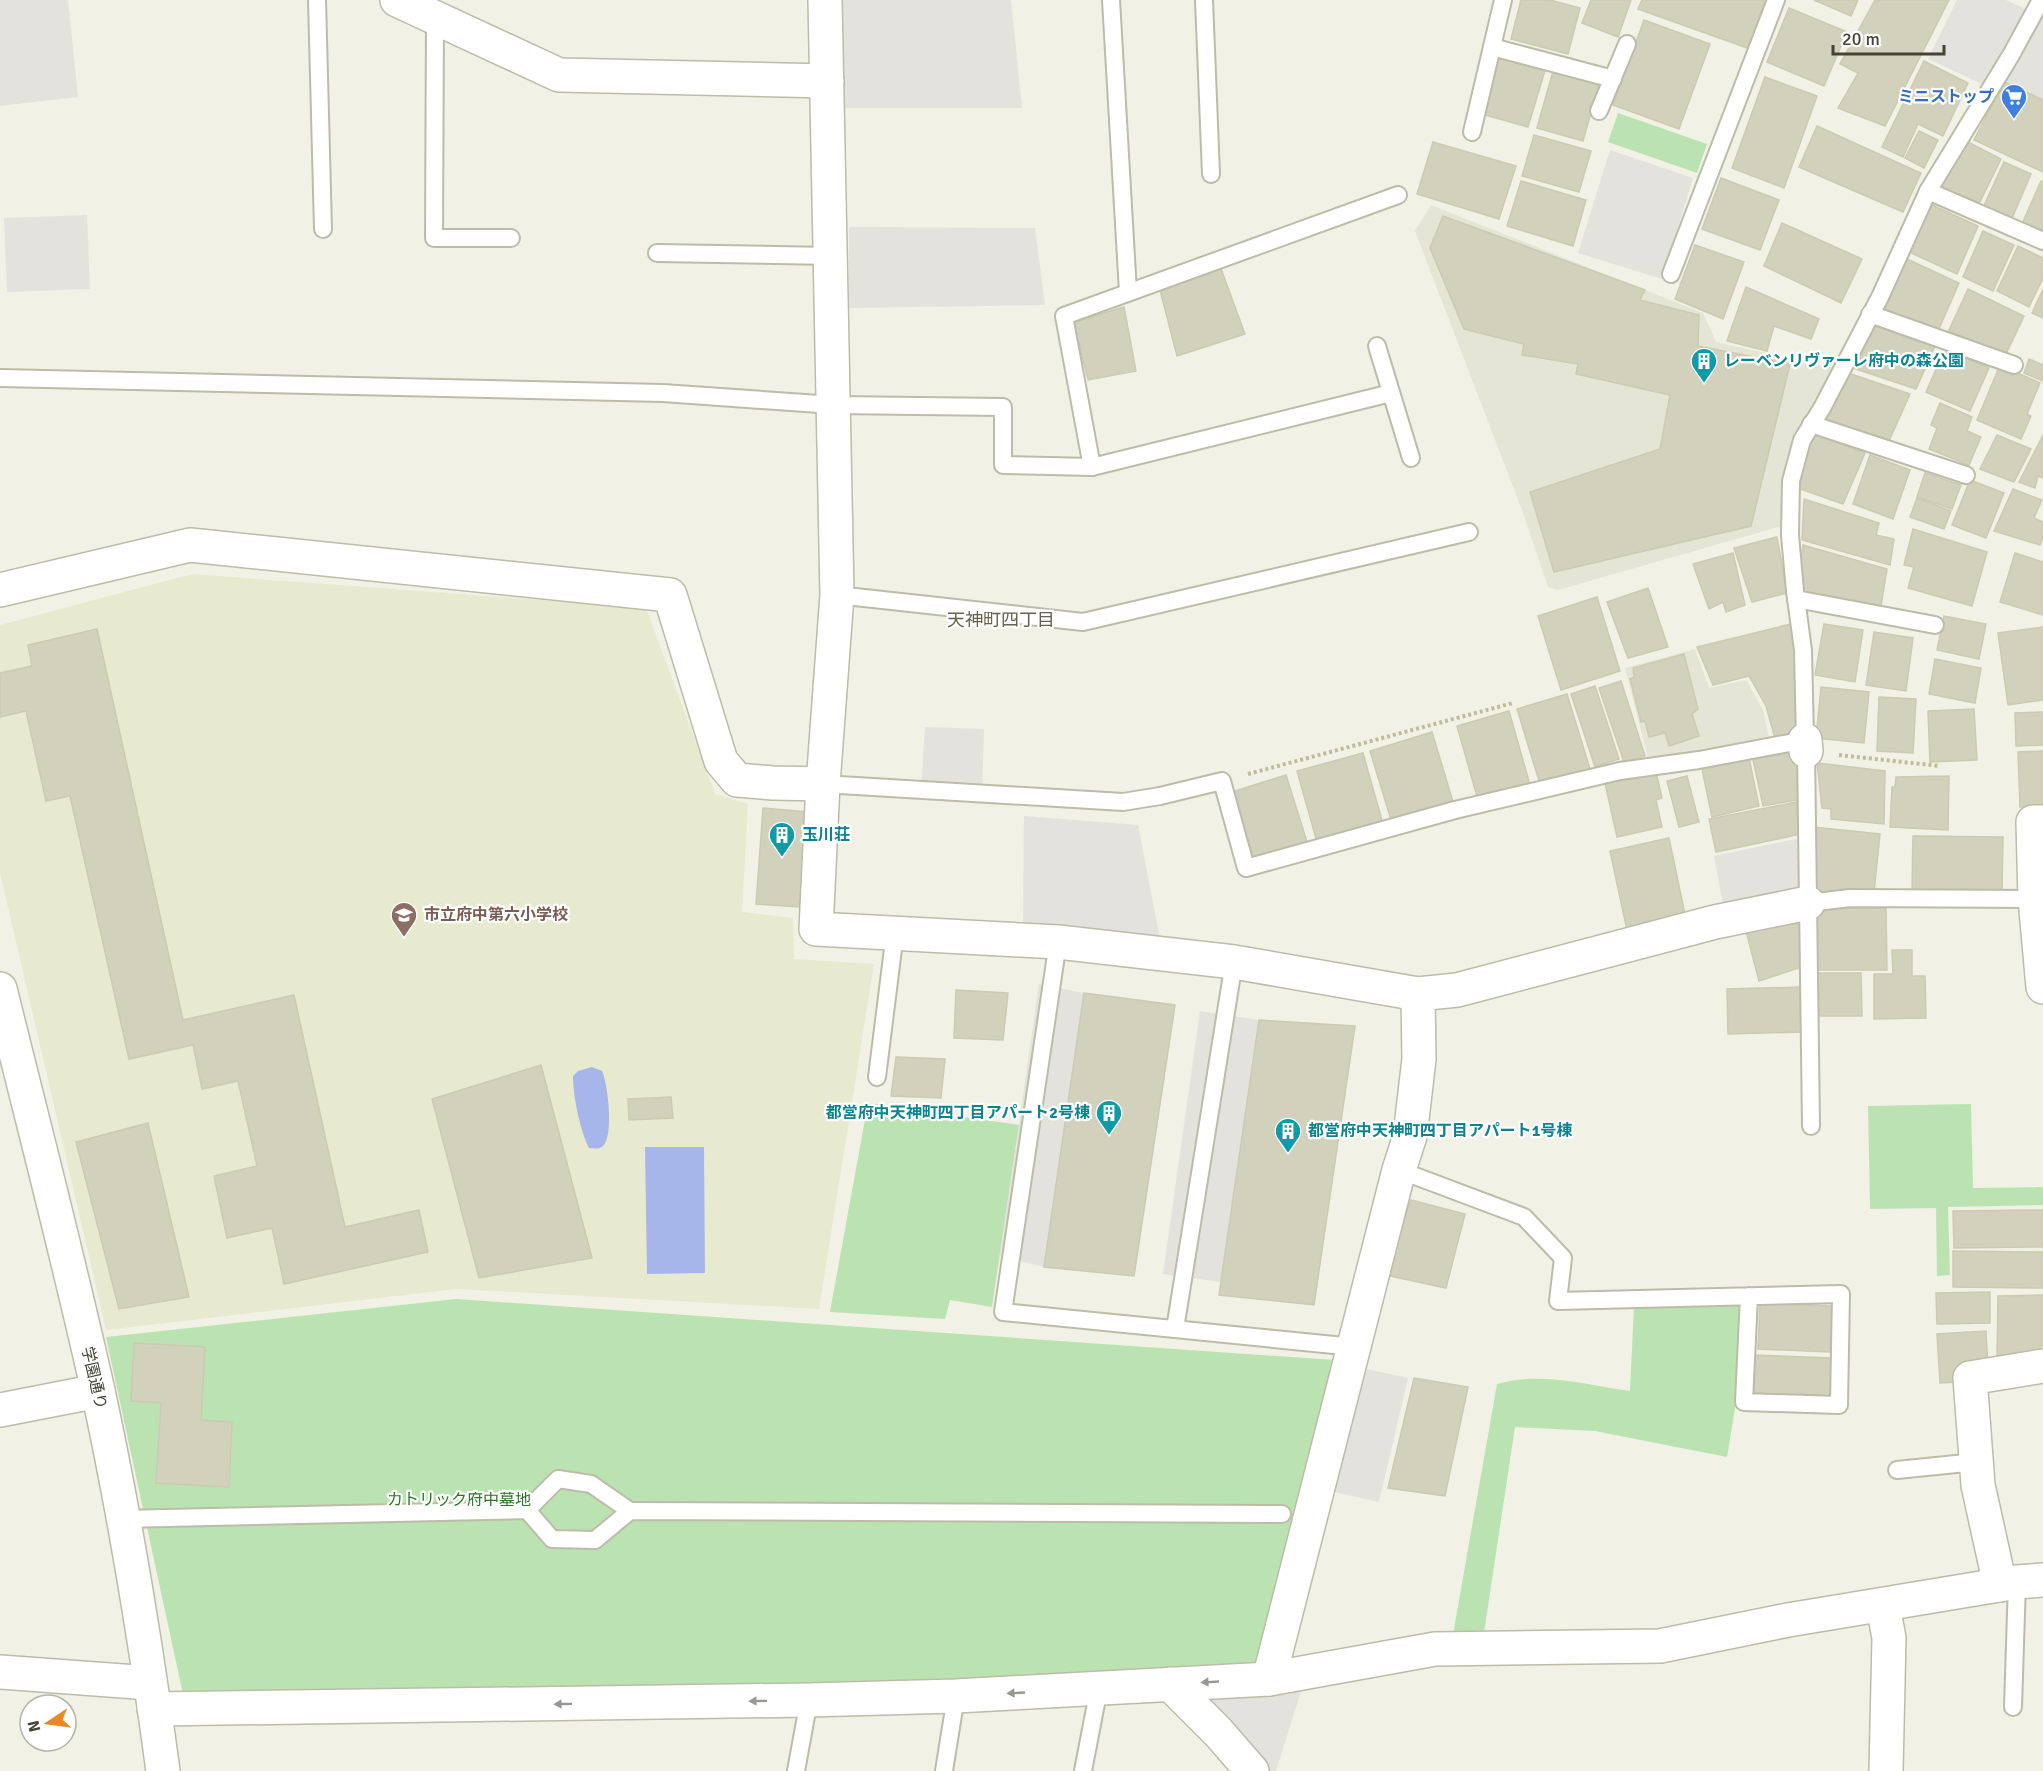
<svg xmlns="http://www.w3.org/2000/svg" width="2043" height="1771" viewBox="0 0 2043 1771" font-family="Signika,'Noto Sans JP',sans-serif">
	<style>
		.residential { fill: #e4e5d4 }
		.education { fill: #e8ead0 }
		.green { fill: #bbe3b1 }
		.parking { fill: #e3e2dd }
		.water { fill: #a6b6eb }
		.building { fill: #d2d1bc; stroke: #cccbb0; stroke-width: 1.5 }
		.lines { fill: none; stroke-linecap: round; stroke-linejoin: round }
		.service-casing { stroke: #bcbca9; stroke-width: 20 }
		.minor-casing { stroke: #bcbca9; stroke-width: 36 }
		.tertiary-casing { stroke: #bcbca9; stroke-width: 36 }
		.path { stroke: #bdbd9b; stroke-width: 4; stroke-dasharray: 3 3; stroke-linecap: butt }
		.service { stroke: #fff; stroke-width: 16 }
		.minor { stroke: #fff; stroke-width: 33 }
		.tertiary { stroke: #fff; stroke-width: 33 }
		.oneway { fill: #989890 }
		.labels { text-anchor: middle; dominant-baseline: central; stroke-width: 4.5; stroke-linejoin: round; paint-order: stroke }
		.shop-label { font-size: 16px; font-weight: bold; fill: #366cbe; stroke: #fff; text-anchor: end }
		.culture-label { font-size: 16px; font-weight: bold; fill: #0d838f; stroke: #fff; text-anchor: start }
		.education-label { font-size: 16px; font-weight: bold; fill: #785e54; stroke: #fff; text-anchor: start }
		.street-label { font-size: 16px; fill: #444336; stroke: #fff }
		.park-label { font-size: 16px; fill: #2f712d; stroke: #fff }
		.neighbourhood-label { font-size: 18px; fill: #66644e; stroke: #fff }
	</style>
	<rect width="100%" height="100%" fill="#f1f1e6"/>
	<g class="residential">
		<path d="M1431,205L1703,313L1716,342L1838,369L1784,478L1782,526L1558,590L1548,587L1522,510L1415,231Z"/>
		<path d="M1695,649L1709,688L1746,680L1763,710L1770,742L1649,762L1625,668Z"/>
	</g>
	<path class="education" d="M192,574L646,608L715,794L748,804L742,912L793,918L794,959L874,964L819,1309L456,1289L106,1330L0,873V625Z"/>
	<g class="green">
		<path d="M1618,113L1707,144L1697,173L1608,142Z"/>
		<path d="M868,1103L1019,1125L992,1307L950,1300L945,1319L830,1312Z"/>
		<path d="M1971,1104L1973,1188L2043,1187V1205L1948,1207L1950,1275L1937,1276L1936,1208L1870,1209L1868,1106Z"/>
		<path d="M456,1299L1334,1360L1255,1666L187,1713L106,1337Z"/>
		<path d="M1741,1303L1736,1402L1727,1457L1595,1431L1515,1427L1482,1646H1451L1497,1384C1539,1371 1587,1385 1630,1391L1634,1306Z"/>
	</g>
	<g class="parking">
		<path d="M0,0H68L78,97L0,106Z"/>
		<path d="M841,0H1011L1022,108H842Z"/>
		<path d="M1957,0H2006L2029,11L1984,85L1928,59Z"/>
		<path d="M2037,11L2043,14V100L2004,82Z"/>
		<path d="M1610,150L1693,178L1662,279L1578,253Z"/>
		<path d="M87,215L90,289L7,292L4,218Z"/>
		<path d="M849,227L1035,228L1045,305L849,308Z"/>
		<path d="M925,727L984,729L982,793L921,788Z"/>
		<path d="M1024,816L1138,825L1160,939L1023,924Z"/>
		<path d="M1801,838V884L1783,902L1725,915L1714,856Z"/>
		<path d="M1039,984L1084,993L1044,1267L1000,1256Z"/>
		<path d="M1200,1011L1259,1020L1221,1282L1163,1274Z"/>
		<path d="M1358,1367L1408,1378L1379,1502L1330,1491Z"/>
		<path d="M1305,1679L1276,1771H1260L1178,1688Z"/>
	</g>
	<g class="water">
		<path d="M592,1067L602,1071C608,1084 614,1136 603,1146C599,1150 594,1148 589,1148C580,1130 573,1096 573,1076L578,1071Z"/>
		<path d="M645,1147H704L705,1273L647,1274Z"/>
	</g>
	<g class="building">
		<path d="M1521,0H1550L1580,8L1568,54L1511,39Z"/>
		<path d="M1591,0H1631L1618,37L1582,23Z"/>
		<path d="M1642,0H1769L1750,49L1638,9Z"/>
		<path d="M1814,0H1858L1851,16Z"/>
		<path d="M1875,0H1949L1885,126L1838,108L1858,73L1840,64Z"/>
		<path d="M1789,8L1847,32L1824,86L1767,62Z"/>
		<path d="M1644,20L1710,44L1679,129L1613,105Z"/>
		<path d="M1498,56L1546,67L1528,127L1485,115Z"/>
		<path d="M1924,61L1968,83L1943,136L1918,124L1903,157L1882,147Z"/>
		<path d="M1553,71L1599,84L1583,141L1537,128Z"/>
		<path d="M1765,77L1817,96L1784,188L1732,168Z"/>
		<path d="M2004,82L2043,100V172L1974,140Z"/>
		<path d="M1817,126L1921,173L1903,212L1799,167Z"/>
		<path d="M1919,131L1938,140L1924,168L1905,158Z"/>
		<path d="M1534,135L1591,151L1579,192L1522,176Z"/>
		<path d="M1962,139L2001,159L1976,210L1937,190Z"/>
		<path d="M1433,142L1516,166L1499,219L1417,194Z"/>
		<path d="M2004,162L2031,174L2010,223L1982,210Z"/>
		<path d="M1721,178L1779,200L1760,250L1702,229Z"/>
		<path d="M1521,181L1586,200L1573,246L1507,226Z"/>
		<path d="M2041,181L2043,182V234L2022,224Z"/>
		<path d="M1930,204L1978,226L1957,274L1909,252Z"/>
		<path d="M1443,216L1645,290L1640,300L1699,315L1698,346L1790,364L1751,526L1554,572L1530,492L1660,449L1670,395L1576,374L1578,364L1522,355L1524,344L1464,329L1430,248Z"/>
		<path d="M1782,223L1862,259L1841,303L1764,266Z"/>
		<path d="M1983,231L2014,245L1993,291L1963,277Z"/>
		<path d="M1695,245L1744,262L1723,319L1675,299Z"/>
		<path d="M2018,246L2043,258V278L2029,307L1997,291Z"/>
		<path d="M1905,258L1959,283L1938,331L1883,308Z"/>
		<path d="M1220,266L1245,334L1177,356L1160,290Z"/>
		<path d="M1746,287L1819,319L1811,339L1774,326L1767,351L1727,341Z"/>
		<path d="M1968,289L2024,316L2005,356L1948,332Z"/>
		<path d="M2043,289V318L2032,313Z"/>
		<path d="M1124,307L1136,371L1088,380L1074,322Z"/>
		<path d="M1875,322L1935,346L1916,389L1850,367Z"/>
		<path d="M1945,349L1989,368L1970,411L1926,392Z"/>
		<path d="M2029,359L2043,365V381L2024,373Z"/>
		<path d="M2000,365L2040,383L2027,414L2031,416L2021,439L1977,420Z"/>
		<path d="M1848,373L1910,394L1889,441L1825,421Z"/>
		<path d="M1940,403L1972,417L1967,431L1981,437L1969,465L1929,449L1937,428L1931,425Z"/>
		<path d="M1813,434L1865,453L1843,504L1795,487L1807,444Z"/>
		<path d="M1997,435L2031,449L2014,482L1980,469Z"/>
		<path d="M2043,435V478L2038,476L2035,488L2019,482Z"/>
		<path d="M1870,455L1910,470L1893,519L1853,504Z"/>
		<path d="M1925,473L1961,485L1952,509L1917,497Z"/>
		<path d="M1970,480L2004,493L1986,538L1952,525Z"/>
		<path d="M2013,489L2042,500L2034,518L2043,522V537L2040,545L1994,531Z"/>
		<path d="M1917,498L1951,511L1944,529L1910,517Z"/>
		<path d="M1804,499L1879,523L1876,535L1894,539L1890,565L1802,540Z"/>
		<path d="M1913,529L1987,552L1972,606L1908,588L1914,567L1904,565Z"/>
		<path d="M1777,537L1787,593L1752,602L1734,548Z"/>
		<path d="M1803,545L1887,569L1881,606L1803,593L1800,566Z"/>
		<path d="M1733,553L1745,605L1726,612L1723,602L1709,609L1693,564Z"/>
		<path d="M2015,553L2043,562V615L2000,602Z"/>
		<path d="M1648,588L1668,647L1628,658L1607,602Z"/>
		<path d="M1597,597L1620,671L1561,690L1538,616Z"/>
		<path d="M1944,616L1986,624L1979,659L1937,650Z"/>
		<path d="M1799,622L1803,736L1776,742L1766,706L1749,676L1713,685L1697,647Z"/>
		<path d="M1824,624L1863,630L1855,682L1815,675Z"/>
		<path d="M2043,627V700L2008,705L1998,633Z"/>
		<path d="M97,629L183,1020L294,995L345,1227L419,1210L428,1252L284,1284L272,1228L227,1238L214,1176L257,1166L238,1081L202,1089L193,1045L129,1059L70,796L46,801L26,711L0,717V673L32,666L28,645Z"/>
		<path d="M1874,632L1913,638L1906,691L1866,685Z"/>
		<path d="M1684,654L1698,709L1692,714L1699,736L1669,746L1665,733L1649,737L1645,721L1641,722L1630,679L1634,677L1633,668Z"/>
		<path d="M1935,659L1981,668L1975,703L1929,694Z"/>
		<path d="M1621,681L1645,756L1624,762L1599,688Z"/>
		<path d="M1595,686L1619,759L1595,767L1571,694Z"/>
		<path d="M1821,687L1869,692L1864,743L1816,738Z"/>
		<path d="M1567,694L1590,769L1540,784L1517,709Z"/>
		<path d="M1879,697L1916,699L1913,753L1877,751Z"/>
		<path d="M1974,709L1977,760L1930,762L1928,711Z"/>
		<path d="M1509,711L1530,785L1478,800L1457,726Z"/>
		<path d="M2043,712V745L2016,746L2015,713Z"/>
		<path d="M1432,732L1454,805L1392,823L1370,751Z"/>
		<path d="M1801,746L1802,799L1763,806L1752,755Z"/>
		<path d="M2043,751V807H2020L2018,752Z"/>
		<path d="M1363,753L1383,824L1317,842L1297,771Z"/>
		<path d="M1749,758L1759,806L1712,817L1702,769Z"/>
		<path d="M1817,763L1885,771L1884,824L1831,819V809L1822,808Z"/>
		<path d="M1656,772L1662,798L1656,800L1662,827L1617,837L1605,783Z"/>
		<path d="M1286,775L1308,845L1255,861L1232,792Z"/>
		<path d="M1687,776L1699,822L1679,827L1667,781Z"/>
		<path d="M1949,776L1948,830L1890,827L1892,787H1895L1896,777Z"/>
		<path d="M1802,801L1801,834L1716,852L1709,819Z"/>
		<path d="M763,808L808,812L799,907L756,904Z"/>
		<path d="M1813,827L1880,834L1874,892H1812Z"/>
		<path d="M1913,836L2003,837L2002,892L1912,890Z"/>
		<path d="M1669,838L1687,924L1628,935L1610,851Z"/>
		<path d="M1816,908H1886L1887,970H1817Z"/>
		<path d="M1804,909L1802,967L1759,981L1744,923Z"/>
		<path d="M1892,950H1912V976H1925L1926,1018L1874,1019V974H1893Z"/>
		<path d="M1816,973H1861L1862,1016H1816Z"/>
		<path d="M1802,987L1803,1032L1728,1034L1727,989Z"/>
		<path d="M956,990L1008,993L1003,1040L954,1038Z"/>
		<path d="M1084,993L1175,1005L1134,1276L1044,1267Z"/>
		<path d="M1259,1020L1355,1026L1314,1305L1219,1295Z"/>
		<path d="M896,1057L945,1059L941,1098L891,1096Z"/>
		<path d="M541,1065L592,1258L479,1278L432,1099Z"/>
		<path d="M671,1097L673,1118L629,1120L628,1099Z"/>
		<path d="M148,1123L189,1297L119,1309L76,1142Z"/>
		<path d="M1411,1200L1465,1214L1446,1288L1385,1275Z"/>
		<path d="M2043,1210V1247L1954,1248L1953,1211Z"/>
		<path d="M1953,1251L2043,1252V1288L1953,1287Z"/>
		<path d="M1990,1292V1323L1937,1324L1936,1293Z"/>
		<path d="M2043,1295V1345L2033,1355L1997,1360L1998,1296Z"/>
		<path d="M1760,1303L1832,1306L1830,1352L1758,1349Z"/>
		<path d="M1986,1331L1988,1369L1959,1382L1940,1383L1937,1334Z"/>
		<path d="M134,1343L205,1347L201,1420L232,1422L229,1487L156,1483L161,1403L131,1401Z"/>
		<path d="M1755,1355L1832,1358L1831,1396L1754,1393Z"/>
		<path d="M1414,1378L1468,1387L1445,1496L1388,1488Z"/>
	</g>
	<g class="lines">
		<g class="service-casing">
			<g id="service">
				<path d="M317,0L323,229"/>
				<path d="M1111,0L1128,292"/>
				<path d="M1204,0L1211,174"/>
				<path d="M435,16L434,238H511"/>
				<path d="M1492,47L1613,79"/>
				<path d="M1599,111L1627,44"/>
				<path d="M1472,132L1503,0"/>
				<path d="M1928,191L2043,241"/>
				<path d="M657,253L830,256"/>
				<path d="M1671,274L1776,0"/>
				<path d="M1870,314L2014,365"/>
				<path d="M1377,346L1411,458"/>
				<path d="M0,378L663,393L833,405L1003,407V465L1092,467L1391,393"/>
				<path d="M1811,424L1966,475"/>
				<path d="M1092,467L1064,316L1398,195"/>
				<path d="M837,595L1083,622L1469,532"/>
				<path d="M1796,599L1935,625"/>
				<path d="M1806,751L1811,1126"/>
				<path d="M823,784L1123,802L1160,796L1222,781L1246,868L1455,810L1620,771L1699,760L1805,740L1803,650L1795,591L1790,535L1791,481L1802,440L1822,408L1880,297L1928,191L2011,55L2041,0"/>
				<path d="M1808,903L1850,898L2035,899"/>
				<path d="M1058,942L1003,1312L1354,1347"/>
				<path d="M877,1077L895,933"/>
				<path d="M1399,1170L1524,1217L1563,1258L1558,1301L1841,1294L1839,1405L1744,1402L1749,1296"/>
				<path d="M1175,1329L1234,962"/>
				<path d="M1897,1470L1976,1462"/>
				<path d="M527,1510L558,1479L591,1484L630,1511"/>
				<path d="M122,1519L527,1510L552,1539L595,1540L630,1511L1282,1514"/>
				<path d="M2013,1707L2017,1582"/>
				<path d="M796,1771L809,1700"/>
				<path d="M944,1771L956,1696"/>
				<path d="M1083,1771L1099,1688"/>
			</g>
		</g>
		<g class="minor-casing">
			<g id="minor">
				<path d="M397,0L559,75L827,81"/>
				<path d="M825,0L837,595L823,784L816,929L1058,942L1234,962L1418,994L1457,990L1715,922L1808,903"/>
				<path d="M0,590L190,545L670,595L721,761L737,780L773,783L823,784"/>
				<path d="M1805,740L1806,751"/>
				<path d="M2043,822H2033L2035,899L2043,987"/>
				<path d="M0,1410L98,1391"/>
				<path d="M2000,1585L1978,1485L1970,1378L2043,1366"/>
				<path d="M1883,1606L1889,1638L1886,1771"/>
				<path d="M0,1672L150,1683"/>
				<path d="M1269,1679L1399,1170L1410,1136L1419,1059L1418,994"/>
				<path d="M1170,1684L1218,1732L1252,1771"/>
				<path d="M154,1709L809,1700L956,1696L1269,1679L1435,1649L1660,1646L1788,1620L2017,1582L2043,1580"/>
			</g>
		</g>
		<g class="tertiary-casing">
			<path id="tertiary" d="M0,989C33,1123 68,1256 98,1391C125,1516 146,1644 163,1771"/>
		</g>
		<g class="path">
			<path d="M1839,755L1940,766"/>
			<path d="M1248,774L1513,703"/>
		</g>
		<use href="#service" class="service"/>
		<use href="#minor" class="minor"/>
		<use href="#tertiary" class="tertiary"/>
	</g>
	<defs><path id="oneway-solid" d="M-6-.8H1V-3.2L6.5 0L1 3.2V.8H-6Z" transform="scale(1.5)"/></defs>
	<g class="oneway">
		<use href="#oneway-solid" transform="translate(1210 1682) rotate(177)"/>
		<use href="#oneway-solid" transform="translate(1016 1693) rotate(177)"/>
		<use href="#oneway-solid" transform="translate(758 1701) rotate(179)"/>
		<use href="#oneway-solid" transform="translate(563 1704) rotate(179)"/>
	</g>
	<defs>
		<g id="supermarket-pin" transform="scale(1.35)"><path d="M0 17L-7.5 6A9.5 9.5 0 1 1 7.5 6Z" fill="#3f7fe0" stroke="#fff"/><path d="M-6-5.5h2.5l.6 2H6L4.5 2H-2.5L-4.4-4H-6ZM-1.5 3.2a1.3 1.3 0 1 0 .1 0ZM3 3.2a1.3 1.3 0 1 0 .1 0Z" fill="#fff"/></g>
		<g id="building-pin" transform="scale(1.35)"><path d="M0 17L-7.5 6A9.5 9.5 0 1 1 7.5 6Z" fill="#0f9aa8" stroke="#fff"/><path d="M-4-6H4V6H1V3H-1V6H-4ZM-2.5-4.3h1.7v1.8h-1.7ZM.8-4.3h1.7v1.8H.8ZM-2.5-1h1.7V.8h-1.7ZM.8-1h1.7V.8H.8Z" fill="#fff"/></g>
		<g id="school-pin" transform="scale(1.35)"><path d="M0 17L-7.5 6A9.5 9.5 0 1 1 7.5 6Z" fill="#8d6e63" stroke="#fff"/><path d="M0-5L7-2L0 1L-7-2ZM-4 1L0 2.5L4 1V4Q0 6-4 4Z" fill="#fff"/></g>
	</defs>
	<g fill-rule="evenodd">
		<use href="#supermarket-pin" x="2014" y="97"/>
		<use href="#building-pin" x="1704" y="361"/>
		<use href="#building-pin" x="782" y="835"/>
		<use href="#school-pin" x="404" y="915"/>
		<use href="#building-pin" x="1109" y="1113"/>
		<use href="#building-pin" x="1288" y="1131"/>
	</g>
	<g class="labels">
		<g class="shop-label">
			<text x="1994" y="97">ミニストップ</text>
		</g>
		<g class="culture-label">
			<text x="1724" y="361">レーベンリヴァーレ府中の森公園</text>
			<text x="802" y="835">玉川荘</text>
			<text x="1090" y="1113" text-anchor="end">都営府中天神町四丁目アパート2号棟</text>
			<text x="1308" y="1131">都営府中天神町四丁目アパート1号棟</text>
		</g>
		<g class="education-label">
			<text x="424" y="915">市立府中第六小学校</text>
		</g>
		<g class="street-label">
			<text transform="translate(94 1378) rotate(77)">学園通り</text>
		</g>
		<g class="park-label">
			<text x="459" y="1500">カトリック府中墓地</text>
		</g>
		<g class="neighbourhood-label">
			<text x="1001" y="620">天神町四丁目</text>
		</g>
	</g>
	<g transform="translate(48 1723) rotate(257)"><circle r="28" fill="#ffffff" stroke="#b4b4af" stroke-width="1.5"/>
	<path d="M0-4.5L10 22L0 15L-10 22Z" fill="#ea8824"/>
	<text y="-9" font-size="16" font-weight="bold" text-anchor="middle" fill="#444336">N</text>
	</g>
	<path d="M1833 45v9h111v-9" fill="none" stroke="#444336" stroke-width="3"/>
	<text x="1842" y="45" font-size="18" fill="#444336" stroke="#ffffff" stroke-width="4.5" paint-order="stroke">20 m</text>
</svg>
